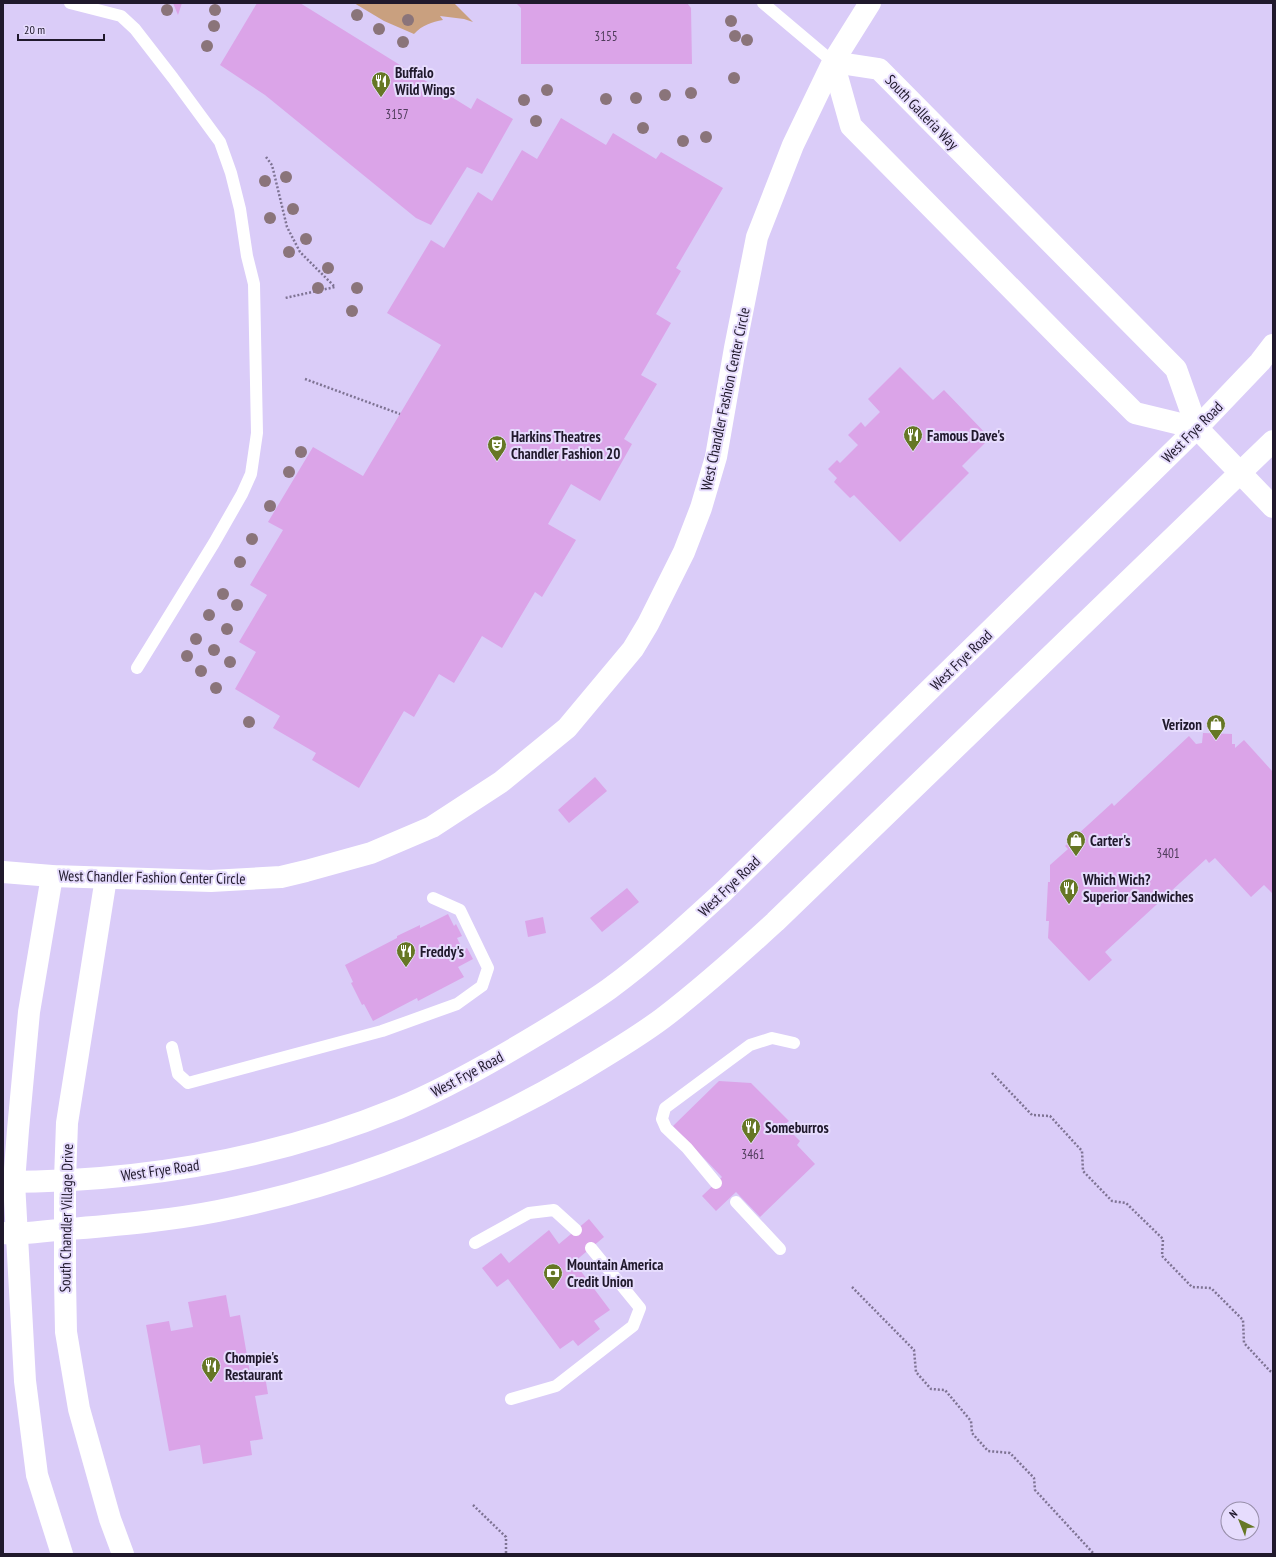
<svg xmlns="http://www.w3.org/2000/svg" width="1276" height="1557" viewBox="0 0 1276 1557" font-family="'PT Sans Narrow',sans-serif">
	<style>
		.green { fill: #c9a07f }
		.building { fill: #dba4e8 }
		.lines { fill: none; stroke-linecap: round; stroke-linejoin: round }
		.path { stroke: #7e7393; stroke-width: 2.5; stroke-dasharray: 2 2; stroke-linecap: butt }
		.service { stroke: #fff; stroke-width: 12 }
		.minor { stroke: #fff; stroke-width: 22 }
		.tertiary { stroke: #fff; stroke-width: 22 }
		.tree { fill: #8a747a }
		.labels { text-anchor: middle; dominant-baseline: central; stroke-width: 4; stroke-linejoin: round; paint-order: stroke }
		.number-label { font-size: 13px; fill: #4f3c5b }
		.poi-label { font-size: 15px; font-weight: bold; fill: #20192c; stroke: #e6dcfd; text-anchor: start }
		.street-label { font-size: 15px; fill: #20192c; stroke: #e6dcfd }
	</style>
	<rect width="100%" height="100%" fill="#daccf8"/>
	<path class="green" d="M354,3H454L473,22L464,19L440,16L443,20C432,22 422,25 414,34L384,21Z"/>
	<g class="building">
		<path d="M173,3H182L178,15Z"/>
		<path d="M257,3H300L471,109L477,98L513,119L482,174L467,167L431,225L416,218L265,95L220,65Z"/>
		<path d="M516,3H687L691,8L692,64H521V8Z"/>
		<path d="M561,118L606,145L613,133L656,159L661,152L723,188L676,268L681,271L656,314L671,323L641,375L657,384L624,439L632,444L600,501L571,484L548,524L576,540L542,597L535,592L502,648L482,636L454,683L439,674L414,717L404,711L359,788L312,760L316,753L273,728L280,716L235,689L256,652L239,642L267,595L250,585L283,530L268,522L313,447L363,476L441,345L387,313L431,240L444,248L478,192L492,201L522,150L537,159Z"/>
		<path d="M900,367L933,400L944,390L990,438L962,466L969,473L900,542L854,495L850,498L834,482L837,478L828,469L837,460L840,463L858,445L848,435L861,422L865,427L880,412L868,399Z"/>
		<path d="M1203,733L1232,734V744H1235V748L1244,740L1273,772V894L1264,885L1251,897L1215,858L1209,863L1206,859L1105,952L1112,960L1089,981L1048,938L1049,921H1046L1048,882H1050V865L1068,849L1065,846L1112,803L1114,806L1189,736L1196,744L1202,743Z"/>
		<path d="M595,777L607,791L569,823L558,810Z"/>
		<path d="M627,888L639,902L602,932L590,918Z"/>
		<path d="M448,914L454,926L456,924L462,936L457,938L463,950L467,948L473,959L458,967L464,977L418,1001L417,998L373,1021L364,1004L362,1005L351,983L353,982L345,965L397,938V936L420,925V928Z"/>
		<path d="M543,917L546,933L528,937L525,921Z"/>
		<path d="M719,1081L751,1083L789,1121L784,1125L800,1141L797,1145L815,1164L760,1217L736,1192L716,1211L702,1196L722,1177L673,1126Z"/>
		<path d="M589,1219L604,1237L574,1262L610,1310L594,1321L600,1329L578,1346L573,1340L560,1349L508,1279L497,1287L482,1268L501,1253L509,1263L549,1230L559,1244Z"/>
		<path d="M226,1295L230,1317L240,1315L250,1373L264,1370L268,1394L255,1396L263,1439L250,1441L252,1455L203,1464L200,1445L169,1451L146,1325L169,1321L171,1331L193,1327L188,1302Z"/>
	</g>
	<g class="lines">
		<g class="path">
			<path d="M266,157L272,165L287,227L300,252L335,287L285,298"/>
			<path d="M305,379L400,414"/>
			<path d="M992,1073L1032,1115L1050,1116L1082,1151L1083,1171L1112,1201L1126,1203L1163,1239L1162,1256L1192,1287L1211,1288L1243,1320L1244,1343L1270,1371L1273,1372"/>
			<path d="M852,1287L914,1350L916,1372L931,1389L945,1390L971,1421L972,1433L988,1451L1010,1453L1034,1478L1035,1490L1094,1554"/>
			<path d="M473,1505L506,1537V1554"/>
		</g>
		<g class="service">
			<path d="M70,3L121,16L135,29L173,78L220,142L231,173L240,209L247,256L254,284L257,433L251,474L242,494L214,543L137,668"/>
			<path d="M763,3L833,62"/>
			<path d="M172,1047L178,1074L188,1083L382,1031L457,1004L482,986L488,968L460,910L433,898"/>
			<path d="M716,1183L687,1148L666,1128L662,1119L665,1108L750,1045L772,1038L794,1043"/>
			<path d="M736,1202L780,1249"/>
			<path d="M475,1243L529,1213L554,1210L576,1230"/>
			<path d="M511,1399L556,1386L633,1326L640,1308L591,1248"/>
		</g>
		<g class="minor">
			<path d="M833,62L851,126L1069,347L1135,413L1197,428"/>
			<path d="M833,62L879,69L1176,369L1197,428"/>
			<path d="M3,872L52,876L211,881L281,877L306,871L371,853L432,827L501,782L567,728L633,649L648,624L684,552L701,508L716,457L735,348L757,237L793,145L833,62L870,3"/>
		</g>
		<g class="tertiary">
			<path d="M1197,428L1273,507"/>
			<path d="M52,876L29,1012L18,1130L14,1182L25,1381L37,1475L62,1554"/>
			<path d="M106,878L67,1123L65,1180V1279L66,1332L79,1409L110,1519L123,1554"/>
			<path d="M3,1182C138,1182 274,1159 399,1108C435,1093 470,1074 503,1055C539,1034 575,1013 609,989C650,959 688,924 725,890L1197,428L1260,362L1273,345"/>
			<path d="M3,1233L17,1234C84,1227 152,1224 218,1211C344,1186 464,1139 574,1075C604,1057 635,1039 663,1018C702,988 739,955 775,922L1273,441"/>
		</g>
	</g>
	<g class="tree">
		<circle cx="167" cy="10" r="6"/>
		<circle cx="215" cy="10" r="6"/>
		<circle cx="357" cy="15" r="6"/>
		<circle cx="408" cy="20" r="6"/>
		<circle cx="731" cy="21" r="6"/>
		<circle cx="214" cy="26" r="6"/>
		<circle cx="379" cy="29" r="6"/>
		<circle cx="735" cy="36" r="6"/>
		<circle cx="747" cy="40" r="6"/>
		<circle cx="403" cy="42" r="6"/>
		<circle cx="207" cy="46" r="6"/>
		<circle cx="734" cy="78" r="6"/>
		<circle cx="547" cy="90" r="6"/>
		<circle cx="691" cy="93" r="6"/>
		<circle cx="665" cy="95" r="6"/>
		<circle cx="636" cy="98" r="6"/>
		<circle cx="606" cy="99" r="6"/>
		<circle cx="524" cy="100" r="6"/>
		<circle cx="536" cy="121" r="6"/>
		<circle cx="643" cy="128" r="6"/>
		<circle cx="706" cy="137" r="6"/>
		<circle cx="683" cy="141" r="6"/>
		<circle cx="286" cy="177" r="6"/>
		<circle cx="265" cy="181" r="6"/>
		<circle cx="293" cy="209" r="6"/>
		<circle cx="270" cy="218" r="6"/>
		<circle cx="306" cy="239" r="6"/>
		<circle cx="289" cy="252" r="6"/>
		<circle cx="328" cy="268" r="6"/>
		<circle cx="318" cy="288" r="6"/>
		<circle cx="357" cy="288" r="6"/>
		<circle cx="352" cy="311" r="6"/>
		<circle cx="301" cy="452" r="6"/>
		<circle cx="289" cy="472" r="6"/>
		<circle cx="270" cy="506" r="6"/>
		<circle cx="252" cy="539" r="6"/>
		<circle cx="240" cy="562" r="6"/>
		<circle cx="223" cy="594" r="6"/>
		<circle cx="237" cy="605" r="6"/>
		<circle cx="209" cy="615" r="6"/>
		<circle cx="227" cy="629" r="6"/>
		<circle cx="196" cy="639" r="6"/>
		<circle cx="214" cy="650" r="6"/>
		<circle cx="187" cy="656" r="6"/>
		<circle cx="230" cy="662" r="6"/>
		<circle cx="201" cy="671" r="6"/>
		<circle cx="216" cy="688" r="6"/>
		<circle cx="249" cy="722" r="6"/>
	</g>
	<defs>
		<g id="restaurant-pin" transform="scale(1)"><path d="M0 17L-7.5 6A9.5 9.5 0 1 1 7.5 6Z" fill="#667725" stroke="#e6dcfd"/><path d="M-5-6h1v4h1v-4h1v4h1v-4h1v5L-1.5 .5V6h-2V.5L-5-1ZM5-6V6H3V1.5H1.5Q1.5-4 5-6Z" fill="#fff"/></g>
		<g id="theatre-pin" transform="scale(1)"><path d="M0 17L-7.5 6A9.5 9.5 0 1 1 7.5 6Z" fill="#667725" stroke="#e6dcfd"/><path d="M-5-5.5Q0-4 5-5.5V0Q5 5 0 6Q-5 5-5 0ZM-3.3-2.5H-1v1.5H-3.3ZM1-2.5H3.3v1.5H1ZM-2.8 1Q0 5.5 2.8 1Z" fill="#fff"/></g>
		<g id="shop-pin" transform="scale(1)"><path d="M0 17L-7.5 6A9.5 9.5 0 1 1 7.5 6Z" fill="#667725" stroke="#e6dcfd"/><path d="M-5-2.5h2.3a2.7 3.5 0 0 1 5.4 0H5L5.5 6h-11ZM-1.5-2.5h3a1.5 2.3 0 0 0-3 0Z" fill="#fff"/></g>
		<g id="bank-pin" transform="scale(1)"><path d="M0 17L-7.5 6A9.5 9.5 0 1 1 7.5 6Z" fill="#667725" stroke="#e6dcfd"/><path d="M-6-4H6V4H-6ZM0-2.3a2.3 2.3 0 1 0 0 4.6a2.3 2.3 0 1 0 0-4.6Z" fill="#fff"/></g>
	</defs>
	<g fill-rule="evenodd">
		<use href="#restaurant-pin" x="381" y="81"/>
		<use href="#restaurant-pin" x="913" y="435"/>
		<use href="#theatre-pin" x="497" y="445"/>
		<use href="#shop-pin" x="1216" y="724"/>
		<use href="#shop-pin" x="1076" y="840"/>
		<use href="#restaurant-pin" x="1069" y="888"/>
		<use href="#restaurant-pin" x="406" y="951"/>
		<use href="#restaurant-pin" x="751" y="1127"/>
		<use href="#bank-pin" x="553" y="1273"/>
		<use href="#restaurant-pin" x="211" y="1366"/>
	</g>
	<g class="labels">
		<g class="number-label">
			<text x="606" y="36">3155</text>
			<text x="397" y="114">3157</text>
			<text x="1168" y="853">3401</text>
			<text x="753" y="1154">3461</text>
		</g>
		<g class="poi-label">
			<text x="395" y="72">Buffalo<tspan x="395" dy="17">Wild Wings</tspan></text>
			<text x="927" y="435">Famous Dave's</text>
			<text x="511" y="436">Harkins Theatres<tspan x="511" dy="17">Chandler Fashion 20</tspan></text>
			<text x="1202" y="724" text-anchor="end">Verizon</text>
			<text x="1090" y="840">Carter's</text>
			<text x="1083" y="879">Which Wich?<tspan x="1083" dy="17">Superior Sandwiches</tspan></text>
			<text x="420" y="951">Freddy's</text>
			<text x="765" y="1127">Someburros</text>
			<text x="567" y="1264">Mountain America<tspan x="567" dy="17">Credit Union</tspan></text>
			<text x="225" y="1357">Chompie's<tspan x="225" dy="17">Restaurant</tspan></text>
		</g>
		<g class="street-label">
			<text transform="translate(922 112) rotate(46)">South Galleria Way</text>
			<text transform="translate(725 399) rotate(-78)">West Chandler Fashion Center Circle</text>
			<text transform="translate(1192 432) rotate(-45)">West Frye Road</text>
			<text transform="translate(961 660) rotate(-44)">West Frye Road</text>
			<text transform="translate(152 877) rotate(1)">West Chandler Fashion Center Circle</text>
			<text transform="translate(729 886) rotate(-44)">West Frye Road</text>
			<text transform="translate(467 1074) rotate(-28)">West Frye Road</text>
			<text transform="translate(160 1170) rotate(-8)">West Frye Road</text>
			<text transform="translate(66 1218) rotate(-89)">South Chandler Village Drive</text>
		</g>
	</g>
	<rect width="1276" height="1557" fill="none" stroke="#20192c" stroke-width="8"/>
	<g transform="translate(1240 1521) rotate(317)"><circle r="19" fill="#e6dcfd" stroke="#978ea9"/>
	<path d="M0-3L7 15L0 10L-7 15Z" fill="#667725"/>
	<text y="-6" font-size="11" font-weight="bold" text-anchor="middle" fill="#20192c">N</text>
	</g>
	<path d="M18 34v6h86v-6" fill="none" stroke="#20192c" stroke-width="2"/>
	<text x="24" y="34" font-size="12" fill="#20192c" stroke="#e6dcfd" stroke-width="3" paint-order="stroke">20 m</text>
</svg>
